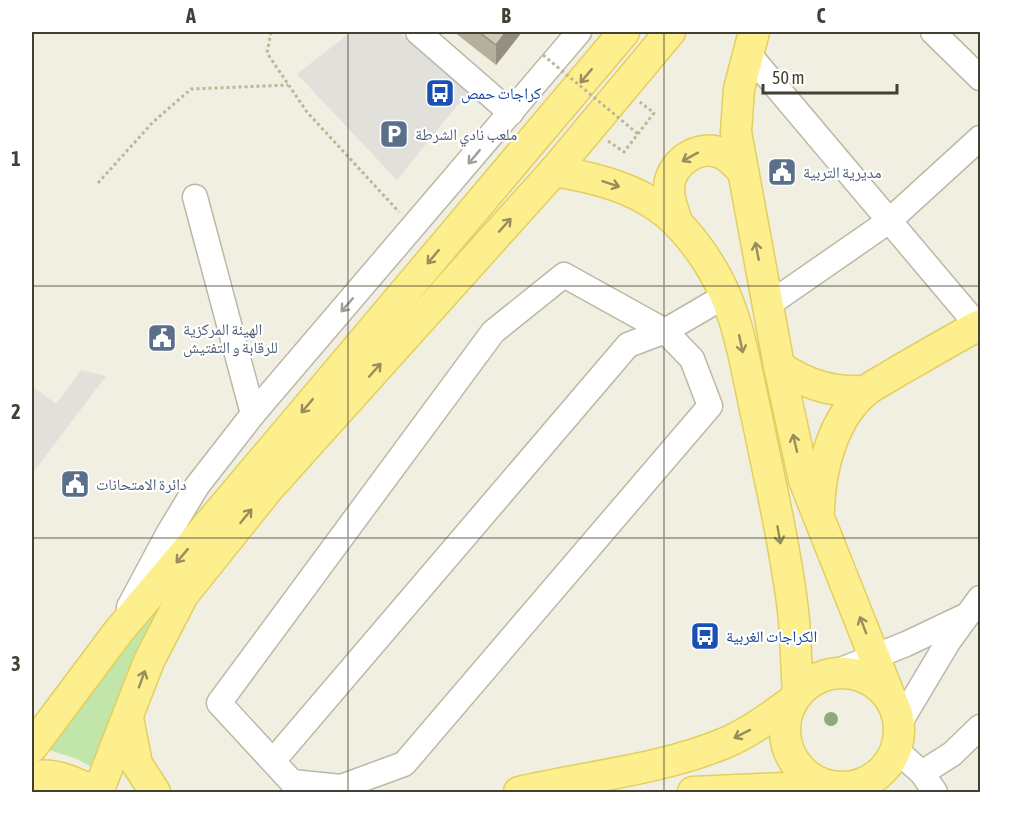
<svg xmlns="http://www.w3.org/2000/svg" width="1012" height="824" viewBox="0 0 1012 824" font-family="'Asap Condensed','Noto Naskh Arabic',sans-serif">
	<style>
		.green { fill: #c2e6aa }
		.parking { fill: #e1e0db }
		.lines { fill: none; stroke-linecap: round; stroke-linejoin: round }
		.minor-casing { stroke: #bcb8a5; stroke-width: 27 }
		.major-casing { stroke: #e3cf5e; stroke-width: 33 }
		.path { stroke: #beb696; stroke-width: 3; stroke-dasharray: 3 3; stroke-linecap: butt }
		.minor { stroke: #fff; stroke-width: 24 }
		.major { stroke: #feef8e; stroke-width: 30 }
		.path-bridge { stroke: #beb696; stroke-width: 3; stroke-dasharray: 3 3; stroke-linecap: butt }
		.tree { fill: #8bab7b }
		.wall { fill: #b5af9e }
		.shaded-wall { fill: #948f81 }
		.building { fill: #d3ccb8; stroke: #948f81; stroke-width: 1.5 }
		.oneway { stroke: #978e5c }
		.oneway2 { stroke: #a19f99 }
		.grid { fill: none; stroke: #433f33; stroke-width: 1.5; stroke-opacity: 0.55 }
		.labels { text-anchor: middle; dominant-baseline: central; stroke-width: 4.5; stroke-linejoin: round; paint-order: stroke }
		.transit-label { font-size: 16px; fill: #164399; stroke: #fff; text-anchor: start }
		.service-label { font-size: 16px; fill: #4e5e75; stroke: #fff; text-anchor: start }
		.neatline { fill: none; stroke: #433f33; stroke-width: 2 }
		.grid-label { font-size: 20px; text-anchor: middle; font-weight: bold; fill: #433f33 }
	</style>
	<rect width="100%" height="100%" fill="#f1efe2"/>
	<path class="green" d="M226,517L93,768L77,759L46,749Z"/>
	<g class="parking">
		<path d="M351,32H397L472,87L397,180L297,74Z"/>
		<path d="M81,370L106,376L32,474V386L56,404Z"/>
	</g>
	<g class="lines">
		<g class="minor-casing">
			<g id="minor">
				<path d="M418,32L511,113"/>
				<path d="M933,32L980,78"/>
				<path d="M747,52L978,326L980,323"/>
				<path d="M195,197L253,414"/>
				<path d="M564,275L665,331L692,359L710,406L404,764L341,787L292,782L219,703L493,332Z"/>
				<path d="M768,305L889,221L980,138"/>
				<path d="M129,607L168,534L197,486L253,414L579,32"/>
				<path d="M836,672L906,644L963,617"/>
				<path d="M899,724L948,642L980,598"/>
				<path d="M896,750L922,773L935,792"/>
				<path d="M273,761L628,345L665,331L725,296"/>
				<path d="M922,773L952,754L980,727"/>
			</g>
		</g>
		<g class="major-casing">
			<g id="major">
				<path d="M754,32L739,89L736,132L779,366L804,480L891,699"/>
				<path d="M554,171C598,178 645,190 677,223C697,243 716,272 727,299C742,337 748,378 757,418C770,481 785,546 793,610C796,637 796,665 798,692"/>
				<path d="M677,222C674,212 669,200 669,190C668,164 699,142 723,154C730,157 736,165 741,169"/>
				<path d="M779,366C806,385 833,393 866,391"/>
				<path d="M819,510C820,469 833,417 867,390C876,383 888,378 898,371C925,356 951,340 978,326L980,328"/>
				<circle cx="842" cy="730" r="57"/>
				<path d="M128,718L137,764L155,792"/>
				<path d="M32,747L118,632L624,32"/>
				<path d="M32,777C53,771 76,783 95,792"/>
				<path d="M98,792L149,661L183,595L268,489L554,171L670,32"/>
				<path d="M519,792C587,776 660,770 725,743C749,733 770,717 791,702"/>
				<path d="M693,792L828,786"/>
			</g>
		</g>
		<g class="path">
			<path d="M271,32L267,53L307,112L399,212"/>
			<path d="M608,141L624,152L654,113L640,102"/>
			<path d="M98,183L153,122L191,89L288,85"/>
		</g>
		<use href="#minor" class="minor"/>
		<use href="#major" class="major"/>
		<path class="path-bridge" d="M543,55L638,134"/>
	</g>
	<circle class="tree" cx="831" cy="719" r="7"/>
	<path class="wall" d="M454,32H522L496,65Z"/>
	<path class="shaded-wall" d="M506,32H522L496,65V45Z"/>
	<path class="building" d="M479,32H506L496,45Z"/>
	<defs><path id="oneway-shaft" d="M-6 0H5M1.5-3L5.5 0L1.5 3" fill="none" stroke-width="1.6" stroke-linecap="round" stroke-linejoin="round" transform="scale(1.5)"/></defs>
	<g class="oneway">
		<use href="#oneway-shaft" transform="translate(586 76) rotate(130)"/>
		<use href="#oneway-shaft" transform="translate(690 157) rotate(151)"/>
		<use href="#oneway-shaft" transform="translate(611 184) rotate(18)"/>
		<use href="#oneway-shaft" transform="translate(505 225) rotate(-48)"/>
		<use href="#oneway-shaft" transform="translate(757 251) rotate(-101)"/>
		<use href="#oneway-shaft" transform="translate(433 257) rotate(130)"/>
		<use href="#oneway-shaft" transform="translate(741 344) rotate(78)"/>
		<use href="#oneway-shaft" transform="translate(375 370) rotate(-48)"/>
		<use href="#oneway-shaft" transform="translate(307 406) rotate(130)"/>
		<use href="#oneway-shaft" transform="translate(795 443) rotate(-103)"/>
		<use href="#oneway-shaft" transform="translate(246 516) rotate(-51)"/>
		<use href="#oneway-shaft" transform="translate(779 535) rotate(80)"/>
		<use href="#oneway-shaft" transform="translate(182 556) rotate(130)"/>
		<use href="#oneway-shaft" transform="translate(863 625) rotate(-111)"/>
		<use href="#oneway-shaft" transform="translate(142 679) rotate(-70)"/>
		<use href="#oneway-shaft" transform="translate(742 734) rotate(153)"/>
	</g>
	<g class="oneway2">
		<use href="#oneway-shaft" transform="translate(474 157) rotate(130)"/>
		<use href="#oneway-shaft" transform="translate(347 305) rotate(131)"/>
	</g>
	<path class="grid" d="M348,32V792M664,32V792M32,286H980M32,538H980"/>
	<defs>
		<g id="bus-square" transform="scale(1.5)"><rect x="-9" y="-9" width="18" height="18" rx="4" fill="#1a4fb4" stroke="#fff"/><path d="M-5-6H5V4H4V6H2V4H-2V6H-4V4H-5ZM-3.5-4V0h7V-4ZM-3.5 1.2v1.5H-2V1.2ZM2 1.2v1.5H3.5V1.2Z" fill="#fff"/></g>
		<g id="parking-square" transform="scale(1.5)"><rect x="-9" y="-9" width="18" height="18" rx="4" fill="#5c6f8a" stroke="#fff"/><path d="M-3.5-5.5H1a3.5 3.5 0 0 1 0 7H-1V5.5H-3.5ZM-1-3.4V-.6H.8a1.4 1.4 0 0 0 0-2.8Z" fill="#fff"/></g>
		<g id="civic-square" transform="scale(1.5)"><rect x="-9" y="-9" width="18" height="18" rx="4" fill="#5c6f8a" stroke="#fff"/><path d="M-.6-6.5H3V-4.5H.6V-3L4-1V1h2V6H-6V1h2V-1L-.6-3ZM-1.2 2.5V6h2.4V2.5Z" fill="#fff"/></g>
	</defs>
	<g fill-rule="evenodd">
		<use href="#bus-square" x="440" y="93"/>
		<use href="#parking-square" x="394" y="134"/>
		<use href="#civic-square" x="782" y="172"/>
		<use href="#civic-square" x="162" y="338"/>
		<use href="#civic-square" x="75" y="484"/>
		<use href="#bus-square" x="705" y="636"/>
	</g>
	<g class="labels">
		<g class="transit-label">
			<text x="461" y="93">كراجات حمص</text>
			<text x="726" y="636">الكراجات الغربية</text>
		</g>
		<g class="service-label">
			<text x="415" y="134">ملعب نادي الشرطة</text>
			<text x="803" y="172">مديرية التربية</text>
			<text x="183" y="329">الهيئة المركزية<tspan x="183" dy="18">للرقابة و التفتيش</tspan></text>
			<text x="96" y="484">دائرة الامتحانات</text>
		</g>
	</g>
	<rect width="1012" height="824" fill="none" stroke="#ffffff" stroke-width="66"/>
	<path d="M763 84v9h134v-9" fill="none" stroke="#433f33" stroke-width="3"/>
	<text x="772" y="84" font-size="18" fill="#433f33" stroke="#ffffff" stroke-width="4.5" paint-order="stroke">50 m</text>
	<rect x="33" y="33" width="946" height="758" class="neatline"/>
	<g class="grid-label">
		<text x="191" y="23">A</text>
		<text x="506" y="23">B</text>
		<text x="821" y="23">C</text>
		<text x="16" y="166">1</text>
		<text x="16" y="419">2</text>
		<text x="16" y="671">3</text>
	</g>
</svg>
